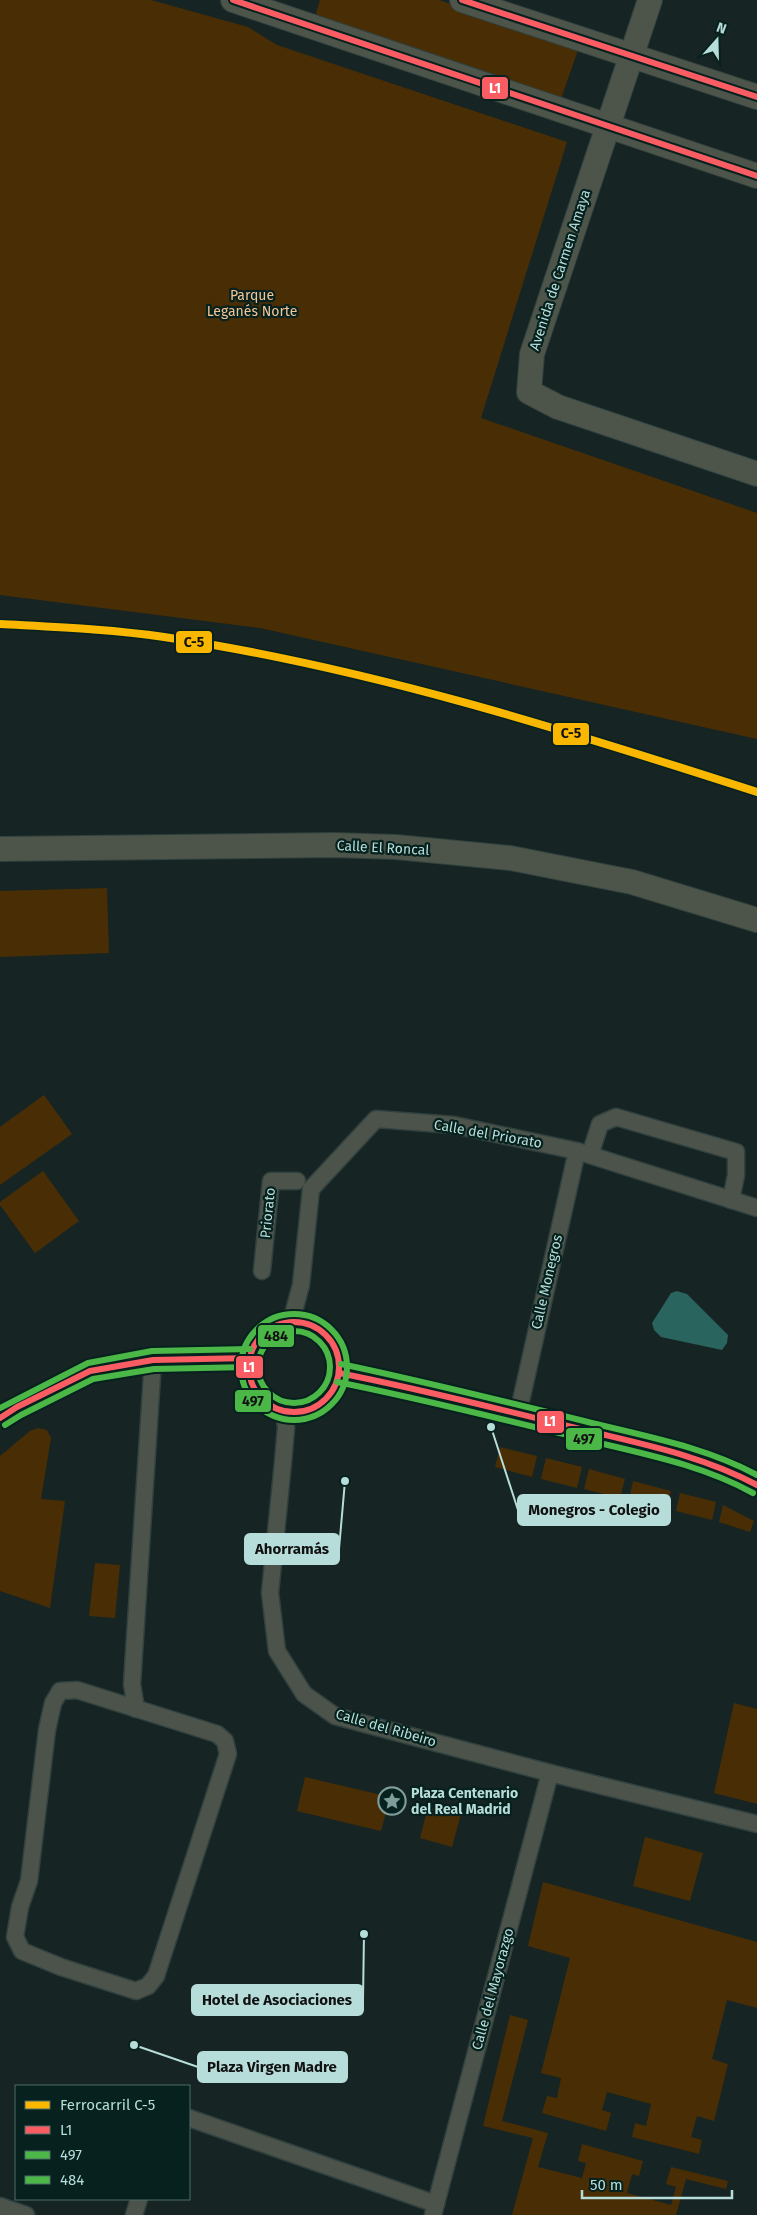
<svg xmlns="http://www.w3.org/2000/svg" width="757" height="2215" viewBox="0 0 757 2215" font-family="'Fira Sans',sans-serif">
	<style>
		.green { fill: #492e05 }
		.water { fill: #29645e }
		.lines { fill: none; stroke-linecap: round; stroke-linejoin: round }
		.street-casing { stroke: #30413f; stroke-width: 19 }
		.secondary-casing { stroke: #30413f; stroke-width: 26 }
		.street { stroke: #4c534a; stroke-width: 16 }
		.secondary { stroke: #4d5449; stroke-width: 24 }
		.bus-1-casing { stroke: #06211e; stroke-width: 10 }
		.bus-2-casing { stroke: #06211e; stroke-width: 10 }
		.bus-3-casing { stroke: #06211e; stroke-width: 10 }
		.bus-1 { stroke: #f95d63; stroke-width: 6 }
		.bus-2 { stroke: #4ab747; stroke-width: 6 }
		.bus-3 { stroke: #4ab747; stroke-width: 6 }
		.rail-1-casing { stroke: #06211e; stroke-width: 11 }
		.rail-1 { stroke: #fab700; stroke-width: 8 }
		.labels { text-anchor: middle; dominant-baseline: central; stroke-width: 4.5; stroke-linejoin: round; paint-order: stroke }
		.street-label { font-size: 14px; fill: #b6ddd9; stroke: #06211e }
		.park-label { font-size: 14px; fill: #f4c595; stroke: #06211e }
		.poi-label { font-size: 14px; font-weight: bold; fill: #b6ddd9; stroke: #06211e; text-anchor: start }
		.leader { fill: none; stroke: #b6ddd9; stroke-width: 2 }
		.callout-dot { fill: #b6ddd9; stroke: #06211e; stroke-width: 2 }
		.callout { fill: #b6ddd9; stroke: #b6ddd9; stroke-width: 2 }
		.callout-label { font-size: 15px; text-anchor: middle; font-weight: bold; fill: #111 }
		.line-badge { stroke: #06211e; stroke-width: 2 }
		.badge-label { font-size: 14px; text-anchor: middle; font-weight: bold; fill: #fff }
		.pale-badge-label { font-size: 14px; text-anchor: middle; font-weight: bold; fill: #111 }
	</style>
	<rect width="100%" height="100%" fill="#162423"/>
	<g class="green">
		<path d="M0,0H151L248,27L277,45L567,142L481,418L757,513V739L260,628L0,595Z"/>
		<path d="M320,0H439L579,47L561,99L315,17Z"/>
		<path d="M107,888L109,953L0,957V891Z"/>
		<path d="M44,1095L72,1134L0,1185V1127Z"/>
		<path d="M43,1171L79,1221L35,1253L0,1205V1202Z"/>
		<path d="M38,1428L47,1430L51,1438L41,1499L65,1501L50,1608L0,1591V1456L30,1431Z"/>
		<path d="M500,1447L537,1456L532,1477L495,1467Z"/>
		<path d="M546,1458L582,1467L577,1488L541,1479Z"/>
		<path d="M589,1469L625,1479L620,1498L584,1489Z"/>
		<path d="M633,1481L671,1491L666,1509L629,1500Z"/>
		<path d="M680,1493L716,1502L712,1520L676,1511Z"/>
		<path d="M723,1505L754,1521L750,1532L719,1522Z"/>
		<path d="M95,1563L120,1565L115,1618L89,1616Z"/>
		<path d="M734,1703L757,1709V1804L714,1793Z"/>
		<path d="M305,1777L390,1797L381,1831L297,1811Z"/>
		<path d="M428,1807L461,1814L452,1847L420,1838Z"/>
		<path d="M645,1837L703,1853L690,1901L633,1886Z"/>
		<path d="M543,1882L757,1942V2008L727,2000L712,2059L728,2064L714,2121L697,2116L691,2137L702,2140L699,2154L632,2137L635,2123L646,2126L651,2104L607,2092L602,2110L611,2113L606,2131L542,2113L547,2096L557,2098L561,2078L541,2073L570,1958L528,1946Z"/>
		<path d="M510,2015L528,2020L502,2121L548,2133L538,2167L582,2178L586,2163L578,2161L582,2144L643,2161L639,2176L632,2174L627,2193L671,2205L676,2187L666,2184L671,2167L728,2181L726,2189L686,2179L676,2215H512L533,2138L483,2126Z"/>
	</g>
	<path class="water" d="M677,1291L687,1294L728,1335L727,1343L722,1350L661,1337L654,1330L652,1323L671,1293Z"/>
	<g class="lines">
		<g class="street-casing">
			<g id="street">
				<path d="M590,1155L600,1124L616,1117L736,1152V1175L731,1200"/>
				<path d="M262,1271L271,1181H297"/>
				<path d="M291,1322L301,1285L311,1189L376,1119L454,1125L577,1151L757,1208"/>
				<circle cx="294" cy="1367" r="45"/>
				<path d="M339,1373C421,1389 502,1410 583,1430C639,1444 708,1455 757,1485"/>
				<path d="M284,1410L286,1428L283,1462L270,1593L277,1651L304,1694L335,1716L550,1773L757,1824"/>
				<path d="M518,1414L577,1151"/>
				<path d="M0,1418L17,1407L90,1371L153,1360L250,1358"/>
				<path d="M77,1690L217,1734L225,1741L228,1754L156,1976L148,1986L136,1991L61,1967L22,1951L15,1937L20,1907L29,1881L47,1730L53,1703L60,1691Z"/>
				<path d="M136,1709L132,1684L153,1360"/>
				<path d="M189,2118L436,2204"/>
				<path d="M0,2206L26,2215"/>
				<path d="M134,2215L139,2199"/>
				<path d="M433,2215L550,1773"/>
			</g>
		</g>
		<g class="secondary-casing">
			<g id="secondary">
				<path d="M233,0L757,176"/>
				<path d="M462,0L757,97"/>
				<path d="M650,0L532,354L529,392L558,407L757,474"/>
				<path d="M0,849L334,845L396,847L510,858L632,882L757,920"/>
			</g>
		</g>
		<use href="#street" class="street"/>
		<use href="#secondary" class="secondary"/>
		<g class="bus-1-casing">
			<g id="bus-1">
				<path d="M233,0L757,176"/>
				<path d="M462,0L757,97"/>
				<circle cx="294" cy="1367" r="45"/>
				<path d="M339,1373C420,1389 500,1409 580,1429C641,1444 701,1455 757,1485"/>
				<path d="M0,1418L17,1407L90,1371L153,1360L250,1358"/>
			</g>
		</g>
		<g class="bus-2-casing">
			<g id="bus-2">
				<circle cx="294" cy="1367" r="53"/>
				<path d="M337,1382C418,1398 498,1418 579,1438C638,1453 698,1463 753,1493"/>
				<path d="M5,1425L21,1415L93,1379L154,1369L250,1367"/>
			</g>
		</g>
		<g class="bus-3-casing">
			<g id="bus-3">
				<circle cx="294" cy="1367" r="36"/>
				<path d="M341,1364C422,1381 503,1401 584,1421C643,1436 703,1446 757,1475"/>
				<path d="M0,1408L88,1363L152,1351L250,1349"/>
			</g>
		</g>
		<use href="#bus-1" class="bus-1"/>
		<use href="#bus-2" class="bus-2"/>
		<use href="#bus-3" class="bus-3"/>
		<g class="rail-1-casing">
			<path id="rail-1" d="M0,624C55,627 110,629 164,637C366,667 562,729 757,792"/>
		</g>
		<use href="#rail-1" class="rail-1"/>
	</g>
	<defs>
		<g id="sight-ring" transform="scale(1.4375)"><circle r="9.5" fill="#06211e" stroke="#7e9c99" stroke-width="1.5"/><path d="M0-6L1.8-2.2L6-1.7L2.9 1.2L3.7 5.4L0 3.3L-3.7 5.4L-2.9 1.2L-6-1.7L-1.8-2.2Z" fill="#7e9c99"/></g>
	</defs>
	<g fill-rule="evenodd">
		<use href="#sight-ring" x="392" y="1801"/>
	</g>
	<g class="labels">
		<g class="street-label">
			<text transform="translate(560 270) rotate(-72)">Avenida de Carmen Amaya</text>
			<text transform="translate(383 848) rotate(3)">Calle El Roncal</text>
			<text transform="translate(488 1134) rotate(10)">Calle del Priorato</text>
			<text transform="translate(268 1213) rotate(-84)">Priorato</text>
			<text transform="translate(547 1282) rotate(-77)">Calle Monegros</text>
			<text transform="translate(386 1728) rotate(16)">Calle del Ribeiro</text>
			<text transform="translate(493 1989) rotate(-75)">Calle del Mayorazgo</text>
		</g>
		<g class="park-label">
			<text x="252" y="295">Parque<tspan x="252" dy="16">Leganés Norte</tspan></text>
		</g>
		<g class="poi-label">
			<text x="411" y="1793">Plaza Centenario<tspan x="411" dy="16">del Real Madrid</tspan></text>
		</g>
	</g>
	<path class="leader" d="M491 1427L518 1510M345 1481L339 1549M364 1934L363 2000M134 2045L198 2067"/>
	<g class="callout-dot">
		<circle cx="491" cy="1427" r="5"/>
		<circle cx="345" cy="1481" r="5"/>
		<circle cx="364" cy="1934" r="5"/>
		<circle cx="134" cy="2045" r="5"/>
	</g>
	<g class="callout">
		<rect x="518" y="1495" width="152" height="30" rx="5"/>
		<rect x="245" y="1534" width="94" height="30" rx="5"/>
		<rect x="192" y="1985" width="171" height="30" rx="5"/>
		<rect x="198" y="2052" width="149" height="30" rx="5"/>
	</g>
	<g class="callout-label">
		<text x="594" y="1515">Monegros - Colegio</text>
		<text x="292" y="1554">Ahorramás</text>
		<text x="277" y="2005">Hotel de Asociaciones</text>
		<text x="272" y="2072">Plaza Virgen Madre</text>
	</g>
	<g class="line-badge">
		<rect x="481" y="76" width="28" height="24" rx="5" fill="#f95d63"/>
		<rect x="175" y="630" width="38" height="24" rx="5" fill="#fab700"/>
		<rect x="552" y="722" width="38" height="24" rx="5" fill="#fab700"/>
		<rect x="257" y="1324" width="38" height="24" rx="5" fill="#4ab747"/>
		<rect x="235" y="1355" width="29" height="24" rx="5" fill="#f95d63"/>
		<rect x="234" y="1389" width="38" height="24" rx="5" fill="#4ab747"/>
		<rect x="536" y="1410" width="29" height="24" rx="5" fill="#f95d63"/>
		<rect x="565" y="1427" width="38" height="24" rx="5" fill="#4ab747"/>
	</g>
	<g class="badge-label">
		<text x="495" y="93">L1</text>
		<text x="249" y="1372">L1</text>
		<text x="550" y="1426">L1</text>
	</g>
	<g class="pale-badge-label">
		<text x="194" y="647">C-5</text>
		<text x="571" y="738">C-5</text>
		<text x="276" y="1341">484</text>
		<text x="253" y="1406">497</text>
		<text x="584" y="1444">497</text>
	</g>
	<rect x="15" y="2085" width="175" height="115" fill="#06211e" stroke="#4c6c69"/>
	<rect x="25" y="2101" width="25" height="8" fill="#fab700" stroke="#4c6c69"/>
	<text x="60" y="2110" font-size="15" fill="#b6ddd9">Ferrocarril C-5</text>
	<rect x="25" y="2126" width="25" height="8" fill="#f95d63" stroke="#4c6c69"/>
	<text x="60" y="2135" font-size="15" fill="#b6ddd9">L1</text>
	<rect x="25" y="2151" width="25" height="8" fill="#4ab747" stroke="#4c6c69"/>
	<text x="60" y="2160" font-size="15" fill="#b6ddd9">497</text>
	<rect x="25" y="2176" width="25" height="8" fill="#4ab747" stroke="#4c6c69"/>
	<text x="60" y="2185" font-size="15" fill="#b6ddd9">484</text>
	<g transform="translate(717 40) rotate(20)" stroke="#06211e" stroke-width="4" paint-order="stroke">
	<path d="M0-4L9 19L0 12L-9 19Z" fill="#b6ddd9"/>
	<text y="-8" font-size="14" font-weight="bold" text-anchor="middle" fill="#b6ddd9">N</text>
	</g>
	<path d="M582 2190v8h150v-8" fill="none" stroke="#b6ddd9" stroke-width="2.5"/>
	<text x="590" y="2190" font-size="15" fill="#b6ddd9" stroke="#06211e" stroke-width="4" paint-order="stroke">50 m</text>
</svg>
